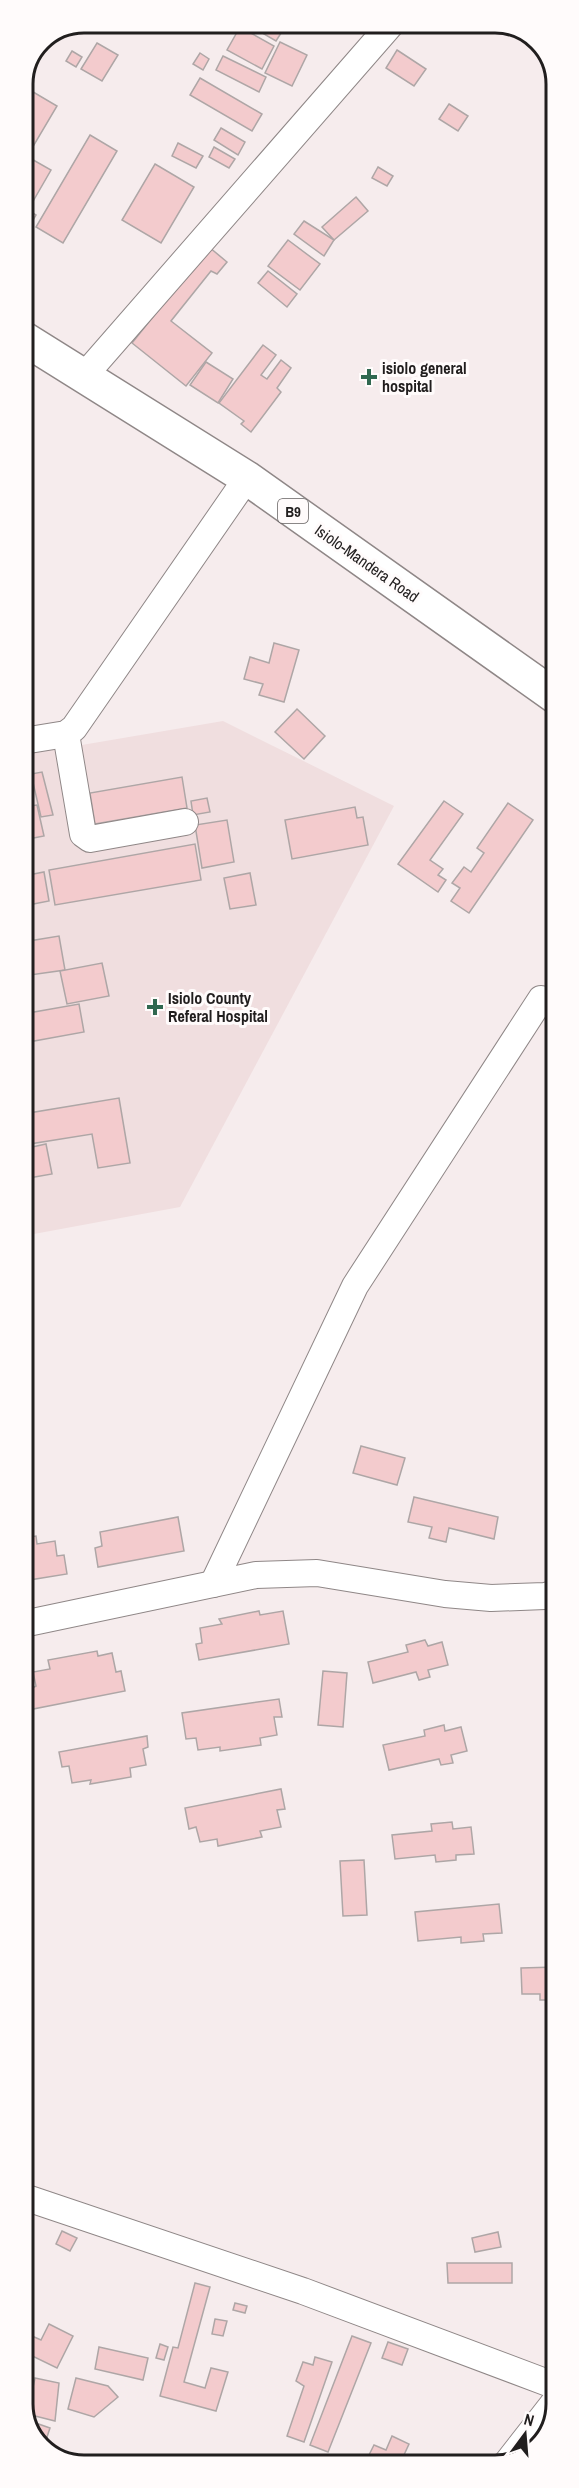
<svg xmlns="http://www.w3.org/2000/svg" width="579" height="2488" viewBox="0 0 579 2488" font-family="'Archivo Narrow',sans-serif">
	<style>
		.built { fill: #f0dedf }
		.building { fill: #f3cbcd; stroke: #aea6a6; stroke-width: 1.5 }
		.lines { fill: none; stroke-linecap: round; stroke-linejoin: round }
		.minor-casing { stroke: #8f8787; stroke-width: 28 }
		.trunk-casing { stroke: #8f8787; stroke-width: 36 }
		.minor { stroke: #fff; stroke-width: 26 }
		.trunk { stroke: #fff; stroke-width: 33 }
		.poi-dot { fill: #306850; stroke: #fffbfb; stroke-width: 2 }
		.labels { text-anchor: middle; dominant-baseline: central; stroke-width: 6; stroke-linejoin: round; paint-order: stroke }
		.shield { fill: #fffbfb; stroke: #646060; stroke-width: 1.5 }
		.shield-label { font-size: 15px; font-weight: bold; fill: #211e1e }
		.poi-label { font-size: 16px; font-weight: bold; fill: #211e1e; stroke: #fffbfb; text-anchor: start }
		.street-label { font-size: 16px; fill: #211e1e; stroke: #fffbfb }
		.rim { fill: none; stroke: #211e1e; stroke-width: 3 }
	</style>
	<rect width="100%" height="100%" fill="#f6eced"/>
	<path class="built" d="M223,721L394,806L180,1207L23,1236V755Z"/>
	<g class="building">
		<path d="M245,23H270L283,30L276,41Z"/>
		<path d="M311,23H332L327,32Z"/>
		<path d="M240,27L274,46L262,69L227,50Z"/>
		<path d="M280,42L307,55L292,86L265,73Z"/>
		<path d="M97,43L118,55L102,81L81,69Z"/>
		<path d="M397,50L426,69L414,86L386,68Z"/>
		<path d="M72,51L82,57L76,67L66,61Z"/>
		<path d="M200,53L209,59L203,70L193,64Z"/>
		<path d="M223,56L266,77L259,92L216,70Z"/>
		<path d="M200,78L262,114L252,131L190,95Z"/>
		<path d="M23,86L57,106L31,150L23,145Z"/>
		<path d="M449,104L468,116L458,131L439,119Z"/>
		<path d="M221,128L245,142L238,155L214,140Z"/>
		<path d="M90,135L117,151L63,243L36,227Z"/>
		<path d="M178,143L203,156L196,168L172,156Z"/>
		<path d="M214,147L235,159L229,168L209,157Z"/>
		<path d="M28,157L51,170L32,203L23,198V166Z"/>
		<path d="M155,164L194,187L161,243L122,220Z"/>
		<path d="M378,167L393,176L387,186L372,178Z"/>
		<path d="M356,197L368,211L334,240L322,227Z"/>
		<path d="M23,207L36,215L23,237Z"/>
		<path d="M304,221L334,240L324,256L294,234Z"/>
		<path d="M288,240L320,264L300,290L268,266Z"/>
		<path d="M209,247L227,262L217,274L211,271L171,321L212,353L186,386L132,343Z"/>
		<path d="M268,271L297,294L287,307L258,283Z"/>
		<path d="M263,345L276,355L261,375L267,379L281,360L291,368L277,388L281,392L251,432L241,424L244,421L219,403Z"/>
		<path d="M206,362L233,379L218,403L190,385Z"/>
		<path d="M274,643L299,650L284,702L259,695L263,684L244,679L250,657L269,663Z"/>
		<path d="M297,709L325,736L304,759L275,732Z"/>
		<path d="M42,772L53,815L41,817L31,774Z"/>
		<path d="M182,777L187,808L95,824L90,793Z"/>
		<path d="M207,798L210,812L193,815L191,801Z"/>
		<path d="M444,801L463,814L430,860L443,869L438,875L446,880L438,892L398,864Z"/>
		<path d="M508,803L533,820L469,913L451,901L460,888L452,883L464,867L471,872L484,853L477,848Z"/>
		<path d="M37,805L44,836L23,840V807Z"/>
		<path d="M355,807L357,818L363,817L368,845L292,859L285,820Z"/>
		<path d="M227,820L234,862L202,868L195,825Z"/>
		<path d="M195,844L201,880L55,905L49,870Z"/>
		<path d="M44,872L49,901L23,906V876Z"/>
		<path d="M250,873L256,905L230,909L224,878Z"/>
		<path d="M59,936L65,970L23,976V942Z"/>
		<path d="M102,963L109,996L67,1004L60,971Z"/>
		<path d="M79,1004L84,1032L23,1043V1014Z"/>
		<path d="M119,1098L130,1163L98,1168L92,1134L23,1145V1114Z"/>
		<path d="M46,1144L52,1174L23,1179V1149Z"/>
		<path d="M361,1446L405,1458L397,1485L353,1473Z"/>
		<path d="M414,1497L498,1517L494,1539L449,1528L446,1542L429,1538L432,1527L408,1522Z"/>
		<path d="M178,1517L184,1551L98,1567L95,1548L102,1546L100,1532Z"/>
		<path d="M36,1536L37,1544L55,1541L57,1556L64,1555L67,1574L23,1581V1538Z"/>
		<path d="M259,1611L260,1615L283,1611L289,1644L199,1660L196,1644L202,1643L200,1628L222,1624L219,1619Z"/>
		<path d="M425,1640L428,1646L442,1642L448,1665L428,1670L430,1677L419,1680L416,1672L373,1683L368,1662L408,1652L406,1645Z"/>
		<path d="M97,1651L98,1656L112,1653L116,1672L121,1671L125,1691L33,1709L29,1690L36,1686L33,1672L50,1669L48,1660Z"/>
		<path d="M323,1671L347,1673L343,1727L318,1725Z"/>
		<path d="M279,1699L282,1717H274L277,1735L260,1738L261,1745L220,1751V1747L198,1750L196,1738L186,1739L182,1713Z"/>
		<path d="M444,1725L445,1731L461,1727L467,1751L451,1755L453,1763L441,1765L439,1759L389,1770L383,1745L425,1736L424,1730Z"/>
		<path d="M147,1736L148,1747L143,1749L146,1765L130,1768L131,1777L90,1784L91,1780L72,1783L69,1766L62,1767L59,1752Z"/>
		<path d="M281,1789L285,1809L277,1810L281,1827L260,1831L262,1837L218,1846L217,1839L200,1842L196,1827L189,1829L185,1808Z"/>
		<path d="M452,1822L453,1829L471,1827L474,1854L456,1855V1860L436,1862L435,1855L395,1859L392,1835L432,1831L431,1824Z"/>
		<path d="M364,1860L367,1915L343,1916L340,1861Z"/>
		<path d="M499,1904L502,1933L483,1934L484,1941L461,1943V1937L418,1941L415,1912Z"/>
		<path d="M556,1967V2000H540V1994H522L521,1968Z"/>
		<path d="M62,2231L77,2238L70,2251L56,2244Z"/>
		<path d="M498,2232L501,2247L475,2252L472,2238Z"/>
		<path d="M447,2263H512V2283H448Z"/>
		<path d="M195,2283L210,2287L184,2382L205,2388L211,2368L228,2372L216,2411L160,2396L173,2347L178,2348Z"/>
		<path d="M235,2303L247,2306L245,2313L233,2310Z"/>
		<path d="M215,2319L227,2321L223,2336L212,2334Z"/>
		<path d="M49,2324L73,2336L57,2368L24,2352L32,2336L41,2340Z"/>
		<path d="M352,2336L371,2343L328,2452L310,2445Z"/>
		<path d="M388,2342L408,2349L402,2365L382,2358Z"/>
		<path d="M160,2344L168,2347L164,2360L156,2358Z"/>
		<path d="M99,2347L148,2358L143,2380L95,2369Z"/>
		<path d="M315,2357L332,2362L304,2442L287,2436L304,2386L296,2381L303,2362L313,2365Z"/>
		<path d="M35,2378L59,2383L55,2421L27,2414Z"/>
		<path d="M76,2378L108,2386L118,2397L94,2417L68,2409Z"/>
		<path d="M30,2421L50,2428L45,2443L38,2441L29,2425Z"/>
		<path d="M392,2436L409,2444L403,2457L412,2461L410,2465L365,2463L374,2445L386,2450Z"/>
	</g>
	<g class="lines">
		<g class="minor-casing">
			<g id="minor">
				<path d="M84,376L392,23"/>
				<path d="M66,734L83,834L90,839L185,822"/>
				<path d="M23,741L66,734L74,728L247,478"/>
				<path d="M213,1584L355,1286L541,999"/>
				<path d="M23,1624L256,1575L317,1573L445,1594L491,1598L545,1596L556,1593"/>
				<path d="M24,2197L303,2291L556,2386"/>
				<path d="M506,2464L556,2400"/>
			</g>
		</g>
		<g class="trunk-casing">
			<path id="trunk" d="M23,338L247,478L556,697"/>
		</g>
		<use href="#minor" class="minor"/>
		<use href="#trunk" class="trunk"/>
	</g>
	<g class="poi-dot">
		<path d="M366 368h6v6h6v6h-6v6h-6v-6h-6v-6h6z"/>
		<path d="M152 998h6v6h6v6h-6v6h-6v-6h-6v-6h6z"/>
	</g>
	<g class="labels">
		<rect class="shield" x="278" y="499" width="30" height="24" rx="4.5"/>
		<g class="shield-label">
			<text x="293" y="511">B9</text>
		</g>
		<g class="poi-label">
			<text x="382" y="368">isiolo general<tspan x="382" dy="18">hospital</tspan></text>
			<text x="168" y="998">Isiolo County<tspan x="168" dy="18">Referal Hospital</tspan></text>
		</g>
		<g class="street-label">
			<text transform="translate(367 563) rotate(35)">Isiolo-Mandera Road</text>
		</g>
	</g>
	<path d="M0 0H579V2488H0ZM84 33H495A51 51 0 0 1 546 84V2404A51 51 0 0 1 495 2455H84A51 51 0 0 1 33 2404V84A51 51 0 0 1 84 33Z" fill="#fffbfb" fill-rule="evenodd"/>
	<path class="rim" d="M84 33H495A51 51 0 0 1 546 84V2404A51 51 0 0 1 495 2455H84A51 51 0 0 1 33 2404V84A51 51 0 0 1 84 33Z"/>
	<g transform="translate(525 2434) rotate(16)" stroke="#fffbfb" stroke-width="4.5" paint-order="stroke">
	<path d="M0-4.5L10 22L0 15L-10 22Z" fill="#211e1e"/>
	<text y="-9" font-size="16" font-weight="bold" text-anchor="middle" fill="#211e1e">N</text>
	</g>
</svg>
